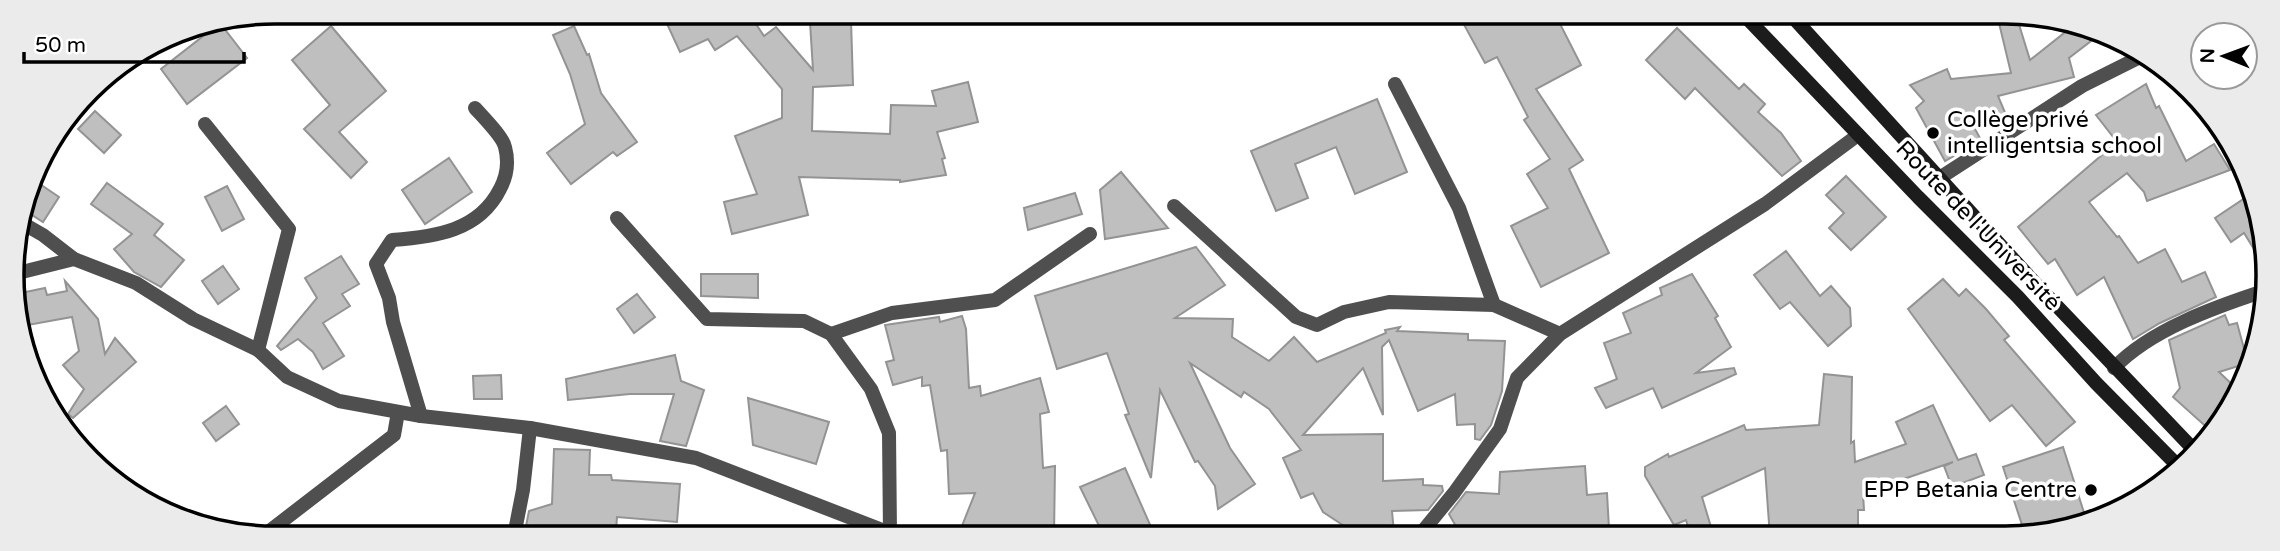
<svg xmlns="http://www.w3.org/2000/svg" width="2280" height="551" viewBox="0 0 2280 551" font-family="'Varela Round',sans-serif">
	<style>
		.building { fill: #bfbfbf; stroke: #939393; stroke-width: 2 }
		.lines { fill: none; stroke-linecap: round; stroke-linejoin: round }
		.service { stroke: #4f4f4f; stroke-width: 14 }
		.minor { stroke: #4f4f4f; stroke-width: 14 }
		.secondary { stroke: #1c1c1c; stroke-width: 14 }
		.poi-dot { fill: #000; stroke: #fff; stroke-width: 2.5 }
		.labels { text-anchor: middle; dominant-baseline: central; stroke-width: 7; stroke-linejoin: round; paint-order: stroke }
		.poi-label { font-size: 23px; fill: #000; stroke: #fff; text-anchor: start }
		.street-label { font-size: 23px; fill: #000; stroke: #fff }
		.rim { fill: none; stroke: #000; stroke-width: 3.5 }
	</style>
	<rect width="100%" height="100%" fill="#fff"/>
	<g class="building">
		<path d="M662,13H773L756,24L764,36L776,27L813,70L810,22L851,20L853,85L813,87L812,131L890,134L891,105L936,106L932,91L968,82L978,122L937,132L945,158L942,159L946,175L900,182V180L799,177L808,215L732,234L724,202L757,194L735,136L782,118V89L737,36L715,50L708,39L680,52Z"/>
		<path d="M1476,14H1555L1581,65L1536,89L1583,160L1569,169L1609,253L1541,287L1511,226L1548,208L1527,174L1550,159L1524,120L1528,117L1497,57L1485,63L1462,21Z"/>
		<path d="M2017,18L2030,60L2073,26L2081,29L2091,41L2069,58L2074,77L1998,96L2006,115L1974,127L1981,140L1945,161L1916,108L1924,101L1910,85L1947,69L1951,79L2011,73L1999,23Z"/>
		<path d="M220,23L247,58L187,104L161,69Z"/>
		<path d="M331,26L386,91L339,132L367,162L351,178L304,129L330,105L292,60Z"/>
		<path d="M574,26L587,55L589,54L601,93L637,142L617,156L613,152L571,184L547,153L585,124L570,74L553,35Z"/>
		<path d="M1677,28L1739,89L1744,84L1765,104L1758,112L1781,133L1801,161L1782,176L1695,88L1685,99L1646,60Z"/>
		<path d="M2146,84L2156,108L2159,106L2186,161L2214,144L2230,170L2147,201L2144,192L2127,173L2089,202L2117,237L2119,236L2138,263L2165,249L2182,282L2205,272L2216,297L2160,323L2133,339L2104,277L2077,295L2055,259L2048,264L2018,227L2117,142L2096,115Z"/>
		<path d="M1377,99L1407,172L1355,194L1336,147L1295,164L1308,198L1276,211L1251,151Z"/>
		<path d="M95,111L121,135L104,153L78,129Z"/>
		<path d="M449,158L472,192L425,224L402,190Z"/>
		<path d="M1121,172L1168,228L1105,239L1100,190Z"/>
		<path d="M1846,176L1886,217L1851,250L1829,228L1844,213L1826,195Z"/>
		<path d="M34,180L59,197L43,222L26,211Z"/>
		<path d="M107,183L163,224L154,235L184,260L161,287L134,272L114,249L132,234L91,204Z"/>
		<path d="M227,186L244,219L222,231L205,197Z"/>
		<path d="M1075,193L1082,214L1028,230L1024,208Z"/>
		<path d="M2248,196L2259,213L2262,262L2244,233L2231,242L2215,218Z"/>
		<path d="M1196,247L1225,285L1175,318L1233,319L1232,337L1269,361L1294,337L1317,362L1386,333L1385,330L1400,327L1397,331L1468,334V340L1505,341L1502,391L1491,425L1480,440L1475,439V424L1457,425L1455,394L1418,411L1389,340L1382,347L1383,415L1363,368L1303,435L1383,434V481L1423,479V485L1442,486L1443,491L1428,510L1392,511L1394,533L1358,535L1323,512L1313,493L1301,498L1283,458L1301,450L1269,409L1244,392L1241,397L1190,363L1230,448L1255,484L1218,509L1215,486L1198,461L1195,462L1160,390L1151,478L1125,415L1129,414L1107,353L1057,369L1035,296Z"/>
		<path d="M1786,251L1820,296L1831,286L1850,308L1851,326L1828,346L1790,302L1780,309L1754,275Z"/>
		<path d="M341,256L359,284L342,294L350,306L323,323L344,356L323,369L313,352L298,339L281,350L277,346L317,298L305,278Z"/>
		<path d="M223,266L239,289L218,304L202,281Z"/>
		<path d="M701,274H758V298L701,296Z"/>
		<path d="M1692,274L1718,316L1715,318L1731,347L1696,373L1734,368L1736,374L1662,408L1653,388L1606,408L1595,388L1617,379L1604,343L1631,333L1623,313L1662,295L1660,288Z"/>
		<path d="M1943,279L1959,296L1966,289L1986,309L2009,336L2004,340L2075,422L2046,446L2012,405L1990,421L1908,309Z"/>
		<path d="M65,281L98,319L105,354L115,338L136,362L73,418L68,414L84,389L63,365L79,351L72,317L28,325L18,314L16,294L45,288L47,295L67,291Z"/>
		<path d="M637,294L655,317L634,333L617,309Z"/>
		<path d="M2225,315L2229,325L2237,323L2248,363L2219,372L2240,392L2212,432L2173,397L2180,388L2169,340Z"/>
		<path d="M962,316L966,329L969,388L980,386L981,396L1040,378L1049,412L1040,414L1043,468L1055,466L1054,536H958L975,493L949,494L947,450L941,451L930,385L922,386V377L893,385L886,362L894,360L885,325L939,317L940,322Z"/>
		<path d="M675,355L681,381L704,390L686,446L660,441L674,394H630L568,400L566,379Z"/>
		<path d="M1824,374L1852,377L1851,443L1854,441L1855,462L1906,444L1896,422L1933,405L1958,460L1976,454L1984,475L1952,487L1944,466L1953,462L1863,493L1864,510H1858V537H1770L1765,468L1702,497L1714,537H1691L1686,520L1674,525L1645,476V467L1668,454L1669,457L1744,425L1746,430L1819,425Z"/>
		<path d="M501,375L502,399H474L473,376Z"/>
		<path d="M748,398L829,422L816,464L753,445Z"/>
		<path d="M226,406L239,424L216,441L203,423Z"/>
		<path d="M2063,447L2087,522L2038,537H2026L2003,467Z"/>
		<path d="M554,449L590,450L589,475H611L612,480L680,484L677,522L617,517L616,531L592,529L583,536H524L529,511L552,504Z"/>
		<path d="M1585,466L1587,495L1607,493L1609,529H1518L1521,537H1462L1449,514L1466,492L1499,494L1500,472Z"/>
		<path d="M1125,468L1155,536H1104L1080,487Z"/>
	</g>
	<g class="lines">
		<g class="service">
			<path d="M1395,84L1459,208L1494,305"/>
			<path d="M205,124L289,229L258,350"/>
			<path d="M1174,206L1296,317L1317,325L1344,312L1389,302L1494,305L1560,334"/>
			<path d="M421,416L393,322L389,298L376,264L392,240C435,237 479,231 500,189C507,176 509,162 505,147C503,137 483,117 475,108"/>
			<path d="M263,536L394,435L398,412"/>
		</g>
		<g class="minor">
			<path d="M2190,95L2219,132L2236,162"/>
			<path d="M1938,179L2082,86L2144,55"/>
			<path d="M617,218L707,319L804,321L831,334L871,389L889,433L890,533"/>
			<path d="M22,223L43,235L74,259L136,283L193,319L258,350L287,377L339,401L421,416L530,428L696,458L890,533L892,536"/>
			<path d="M14,274L74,259"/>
			<path d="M831,334L892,313L995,300L1090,234"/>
			<path d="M2114,368C2150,330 2215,307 2264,291"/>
			<path d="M514,536L523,490L530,428"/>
			<path d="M1418,537L1454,493L1500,429L1517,378L1560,334L1765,204L1858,135"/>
		</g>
		<g class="secondary">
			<path d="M1743,14L1918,197L2018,297L2096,383L2181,469"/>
			<path d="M1790,14L2034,282L2197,453"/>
		</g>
	</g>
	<g class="poi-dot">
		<circle cx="1933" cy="133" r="7"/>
		<circle cx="2091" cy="490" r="7"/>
	</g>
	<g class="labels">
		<g class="poi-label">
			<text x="1947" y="120">Collège privé<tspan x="1947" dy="26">intelligentsia school</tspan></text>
			<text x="2077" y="490" text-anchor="end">EPP Betania Centre</text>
		</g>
		<g class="street-label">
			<text transform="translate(1978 226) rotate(46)">Route de l'Université</text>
		</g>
	</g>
	<path d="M0 0H2280V551H0ZM275 24H2005A251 251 0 0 1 2256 275V275A251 251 0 0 1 2005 526H275A251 251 0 0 1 24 275V275A251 251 0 0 1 275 24Z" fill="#ebebeb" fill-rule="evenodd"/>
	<path class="rim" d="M275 24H2005A251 251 0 0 1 2256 275V275A251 251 0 0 1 2005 526H275A251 251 0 0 1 24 275V275A251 251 0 0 1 275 24Z"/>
	<g transform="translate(2224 56) rotate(271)"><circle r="33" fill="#ffffff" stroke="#999999" stroke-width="2"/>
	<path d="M0-5L12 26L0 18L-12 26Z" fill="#000000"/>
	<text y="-10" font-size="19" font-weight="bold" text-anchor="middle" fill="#000000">N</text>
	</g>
	<path d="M24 52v10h220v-10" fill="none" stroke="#000000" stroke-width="3.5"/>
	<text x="35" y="52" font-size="21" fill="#000000" stroke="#ffffff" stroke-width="5" paint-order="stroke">50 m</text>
</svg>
